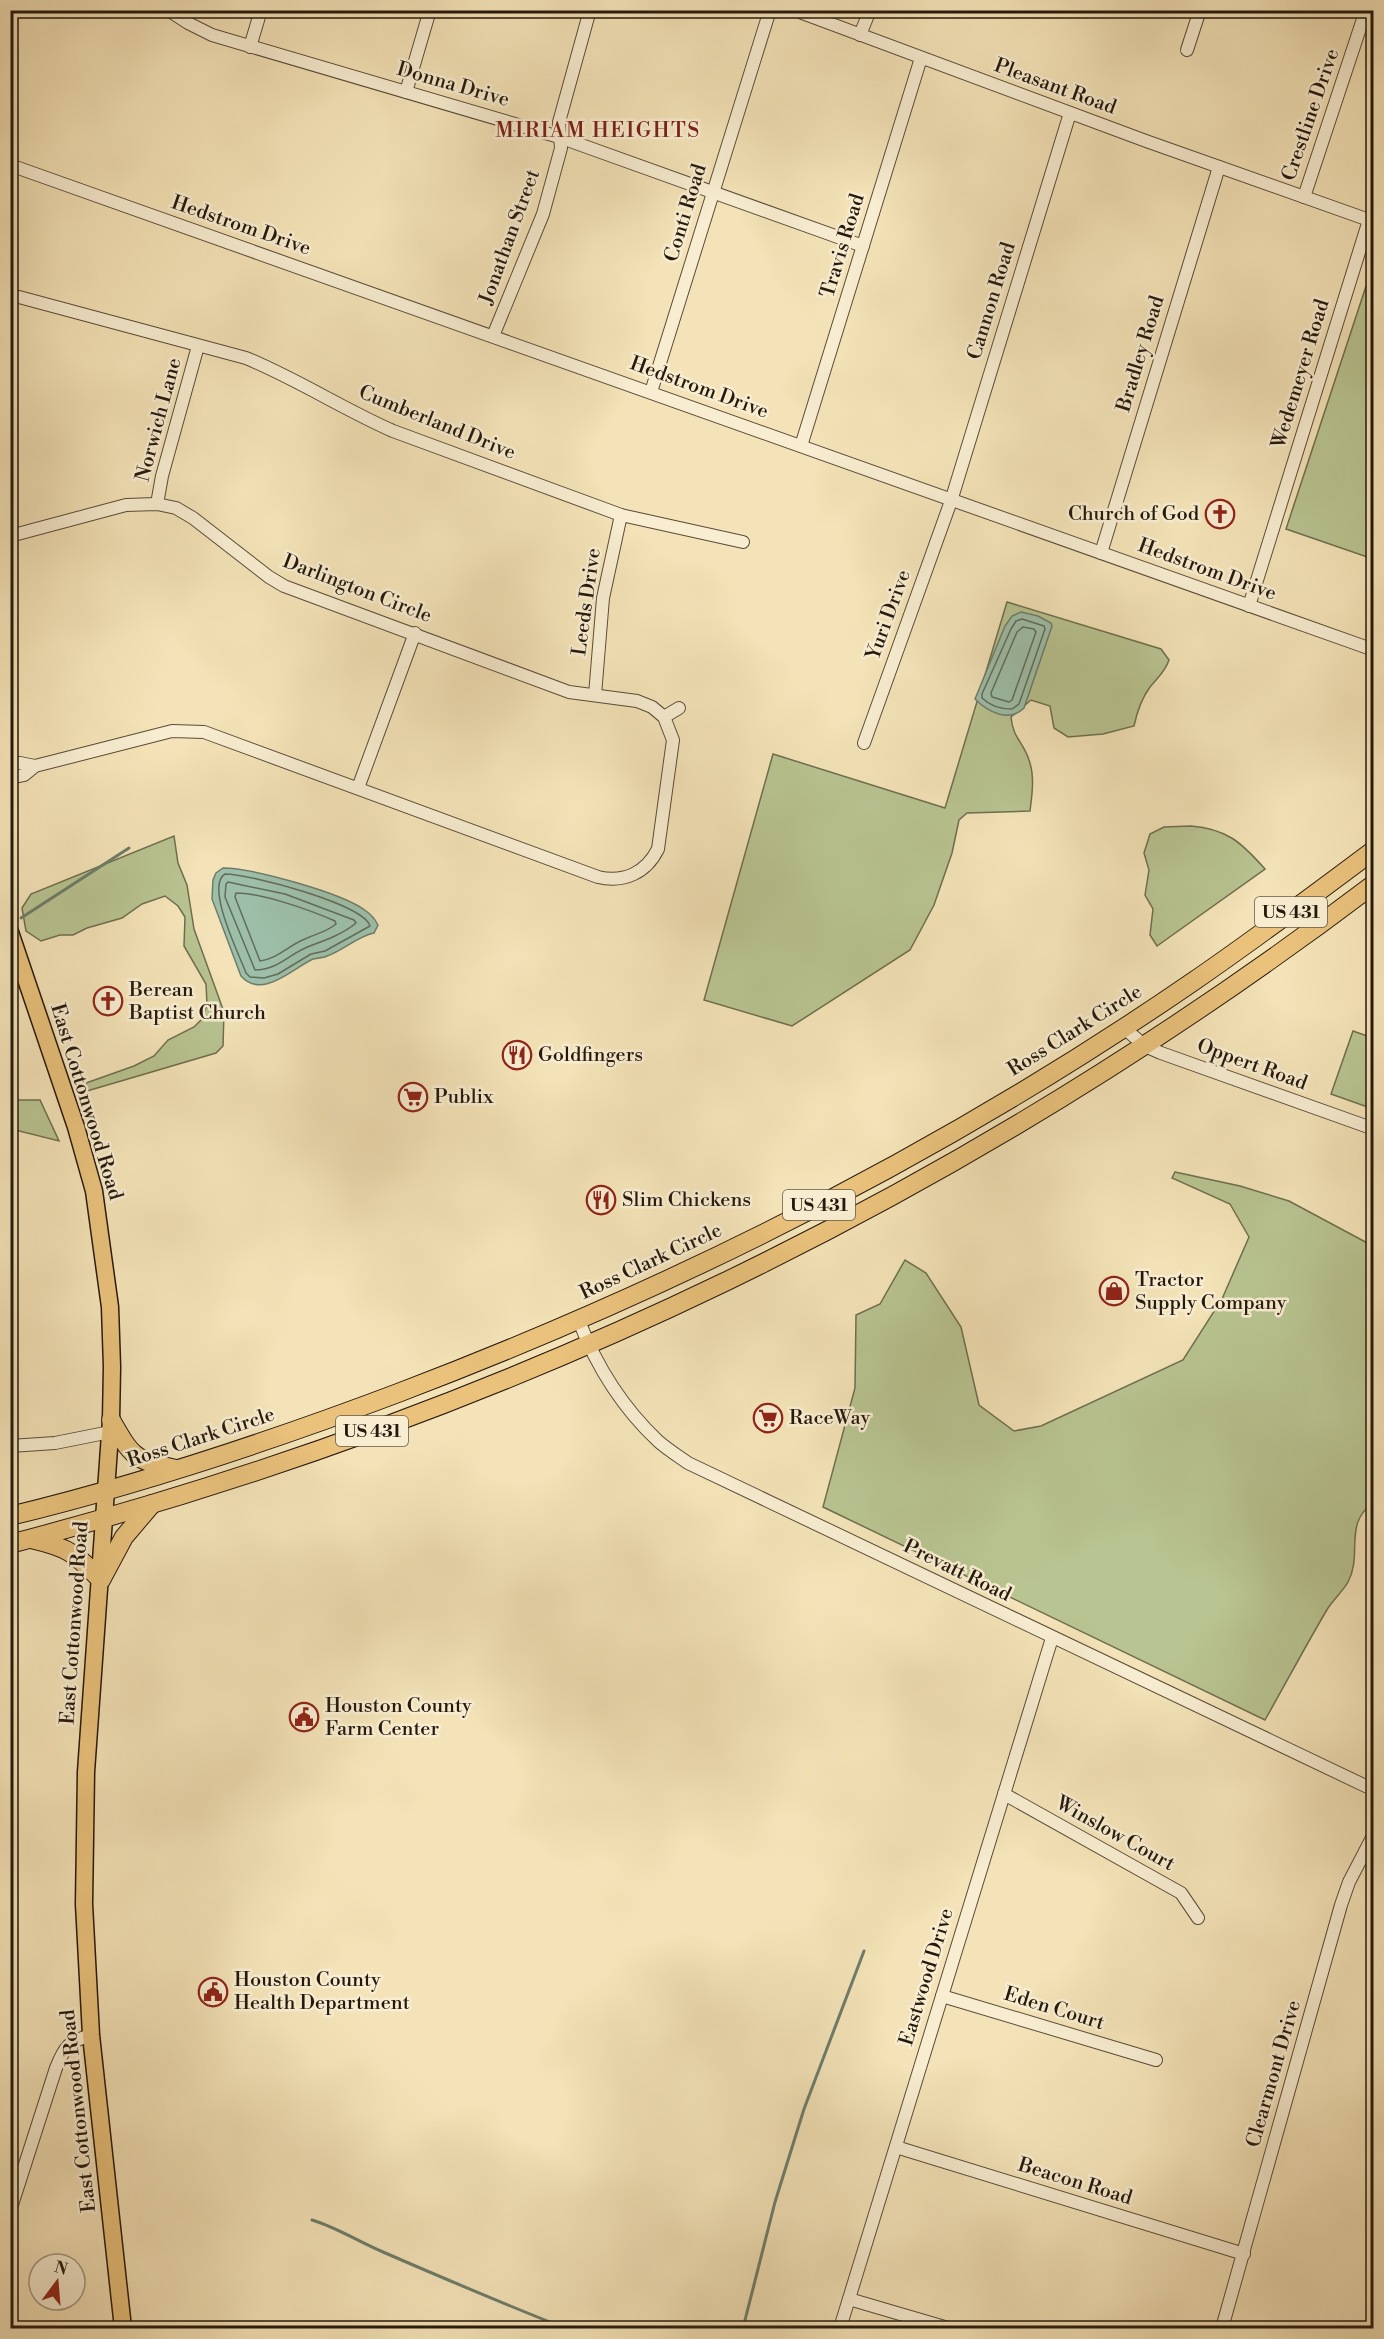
<svg xmlns="http://www.w3.org/2000/svg" width="1384" height="2339" viewBox="0 0 1384 2339" font-family="'Libre Bodoni',serif">
	<style>
		.green { fill: #b8c491; stroke: #6e6e4f; stroke-width: 1.5 }
		.water { fill: #9dbfa9; stroke: #6d7d6b; stroke-width: 1.5 }
		.lines { fill: none; stroke-linecap: round; stroke-linejoin: round }
		.shore { stroke: #616c5b; stroke-width: 1.5 }
		.stream { stroke: #6d7d6b; stroke-width: 3 }
		.minor-casing { stroke: #594c38; stroke-width: 14 }
		.major-casing { stroke: #25190d; stroke-width: 19 }
		.highway-casing { stroke: #25190d; stroke-width: 20 }
		.minor { stroke: #f8edd1; stroke-width: 12 }
		.major { stroke: #eac27c; stroke-width: 16 }
		.highway { stroke: #eac27c; stroke-width: 18 }
		.labels { text-anchor: middle; dominant-baseline: central; stroke-width: 5; stroke-linejoin: round; paint-order: stroke }
		.shield { fill: #f8edd1; stroke: #645948; stroke-width: 1.5 }
		.shield-label { font-size: 18px; font-weight: bold; fill: #25190d }
		.street-label { font-size: 20px; fill: #25190d; stroke: #f8edd1 }
		.poi-label { font-size: 20px; fill: #25190d; stroke: #f8edd1; text-anchor: start }
		.neighbourhood-label { font-size: 21px; letter-spacing: 1.5px; fill: #7a1f14; stroke: #f8edd1 }
	</style>
	<rect width="100%" height="100%" fill="#f4e3b8"/>
	<filter id="stains"><feTurbulence type="fractalNoise" baseFrequency=".00333" numOctaves="4"/><feColorMatrix values="0 0 0 0 .2 0 0 0 0 .09 0 0 0 0 .02 0 0 0 .5 -.17"/></filter>
	<radialGradient id="worn" r=".72"><stop offset=".6" stop-color="#630" stop-opacity="0"/><stop offset="1" stop-color="#630" stop-opacity=".3"/></radialGradient>
	<g class="green">
		<path d="M1373,265V559L1286,529Z"/>
		<path d="M1007,602L1161,649L1169,660C1165,672 1158,677 1150,687C1141,699 1137,712 1134,726L1103,734L1068,737L1054,728L1050,706L1031,700L1011,717C1013,739 1023,741 1029,760C1035,777 1032,794 1030,811L967,813L959,820L952,853L934,905L910,950L792,1026L704,1000L773,754L945,808Z"/>
		<path d="M1191,826C1227,829 1241,842 1265,869L1157,946L1150,935L1153,909L1145,895L1149,870L1144,853L1150,834L1164,827Z"/>
		<path d="M174,836L178,863L187,885L194,929L224,1012L223,1046L216,1053L87,1091L86,1083L134,1066L154,1056L168,1040L194,1027L202,1019L207,1005L206,984L184,946L185,917L178,906L165,896L142,904L122,918L87,928L73,935H60L41,941L26,931L22,908L31,894Z"/>
		<path d="M1353,1031L1373,1038V1109L1331,1094Z"/>
		<path d="M11,1100H40L59,1141L11,1129Z"/>
		<path d="M1175,1172L1240,1186L1289,1201L1373,1246L1374,1463L1369,1479L1373,1488V1503C1343,1524 1363,1554 1348,1582C1343,1591 1334,1599 1328,1608C1306,1645 1286,1683 1265,1720L823,1507L855,1388L856,1315L880,1304L905,1260L926,1273L961,1327L979,1405L1014,1431L1041,1426L1183,1360L1222,1299L1249,1237L1230,1204L1172,1178Z"/>
	</g>
	<g class="water">
		<path d="M1021,612L1038,616L1051,623L1052,626L1024,708C1009,723 988,712 975,699L1005,626L1012,616Z"/>
		<path d="M223,868C252,868 343,893 366,911C372,915 375,919 378,925L374,933C356,937 344,950 327,956C323,958 318,958 313,959C293,968 262,1000 241,976L212,899L213,880L216,873Z"/>
	</g>
	<g class="lines">
		<g class="shore">
			<path d="M1022,619L1044,626L1045,629L1019,704L1012,709C1001,709 990,706 982,698V694L1011,629L1016,621Z"/>
			<path d="M1023,627L1034,629L1036,632L1012,700L1009,702L992,697L991,693L1017,632Z"/>
			<path d="M225,874C249,874 364,904 370,926L325,951L311,954L278,974L264,978L250,977L246,973C239,954 205,886 225,874Z"/>
			<path d="M228,882L285,894L354,920L356,923C343,934 326,940 310,946C290,953 278,970 255,970L225,897L226,884Z"/>
			<path d="M236,893C262,893 310,910 335,921L336,924C325,933 317,933 305,939C289,945 277,959 260,961L235,897Z"/>
		</g>
		<g class="stream">
			<path d="M21,918L129,848"/>
			<path d="M312,2220C336,2227 359,2242 383,2252C443,2278 504,2304 565,2328"/>
			<path d="M743,2328L775,2202L804,2109L864,1951"/>
		</g>
		<g class="minor-casing">
			<g id="minor">
				<path d="M168,10L188,23L212,35L559,137L863,246"/>
				<path d="M794,10L1146,141L1369,220L1249,606"/>
				<path d="M860,35L870,10"/>
				<path d="M250,47L261,10"/>
				<path d="M1187,50L1200,10"/>
				<path d="M406,92L430,10"/>
				<path d="M10,165L1374,650"/>
				<path d="M1304,197L1366,10"/>
				<path d="M19,297L246,358C297,379 343,409 393,431L621,515L743,542"/>
				<path d="M493,336L543,214L561,148L559,122L590,10"/>
				<path d="M651,392L770,10"/>
				<path d="M801,446L921,58"/>
				<path d="M157,504L162,476L198,346"/>
				<path d="M10,536L126,505L157,504L176,508L193,518L269,577L284,586L569,692L637,701L652,707L664,717L673,740L658,849C646,873 624,883 598,877L204,732L172,731L35,766L24,775L10,778"/>
				<path d="M1101,553L1219,167"/>
				<path d="M595,695L603,598L621,515"/>
				<path d="M664,717L679,708"/>
				<path d="M864,743L951,501L1070,113"/>
				<path d="M10,765L20,763L35,766"/>
				<path d="M358,788L415,633"/>
				<path d="M1124,1028L1145,1046L1161,1053L1374,1129"/>
				<path d="M579,1321C596,1365 623,1408 658,1441C667,1449 678,1456 688,1463L1374,1790"/>
				<path d="M10,1446L55,1443L110,1432"/>
				<path d="M1004,1794L1181,1893L1198,1918"/>
				<path d="M942,1996L1156,2060"/>
				<path d="M896,2147L1244,2254"/>
				<path d="M10,2211L56,2068C65,2046 68,2042 91,2035"/>
				<path d="M849,2299L948,2328"/>
				<path d="M840,2328L1052,1638"/>
				<path d="M1222,2328L1341,1905L1349,1882L1374,1834"/>
			</g>
		</g>
		<g class="major-casing">
			<path id="major" d="M10,932L76,1127L94,1191L110,1307L112,1367L111,1420L86,1772L84,1904L91,2035L123,2328"/>
		</g>
		<g class="highway-casing">
			<g id="highway">
				<path d="M111,1420C132,1457 134,1460 176,1469"/>
				<path d="M10,1516C142,1484 271,1441 398,1393C677,1287 947,1151 1194,981C1255,939 1314,895 1374,850"/>
				<path d="M31,1539C70,1548 74,1553 101,1580L124,1537L152,1504"/>
				<path d="M10,1544C510,1413 962,1196 1374,884"/>
			</g>
		</g>
		<use href="#minor" class="minor"/>
		<use href="#major" class="major"/>
		<use href="#highway" class="highway"/>
	</g>
	<defs>
		<g id="church-ring" transform="scale(1.5)"><circle r="9.5" fill="#f8edd1" stroke="#8f2418" stroke-width="1.5"/><path d="M-1.2-6h2.4v3.5h3.3v2.4h-3.3V6h-2.4V-.1h-3.3v-2.4h3.3Z" fill="#8f2418"/></g>
		<g id="restaurant-ring" transform="scale(1.5)"><circle r="9.5" fill="#f8edd1" stroke="#8f2418" stroke-width="1.5"/><path d="M-5-6h1v4h1v-4h1v4h1v-4h1v5L-1.5 .5V6h-2V.5L-5-1ZM5-6V6H3V1.5H1.5Q1.5-4 5-6Z" fill="#8f2418"/></g>
		<g id="supermarket-ring" transform="scale(1.5)"><circle r="9.5" fill="#f8edd1" stroke="#8f2418" stroke-width="1.5"/><path d="M-6-5.5h2.5l.6 2H6L4.5 2H-2.5L-4.4-4H-6ZM-1.5 3.2a1.3 1.3 0 1 0 .1 0ZM3 3.2a1.3 1.3 0 1 0 .1 0Z" fill="#8f2418"/></g>
		<g id="shop-ring" transform="scale(1.5)"><circle r="9.5" fill="#f8edd1" stroke="#8f2418" stroke-width="1.5"/><path d="M-5-2.5h2.3a2.7 3.5 0 0 1 5.4 0H5L5.5 6h-11ZM-1.5-2.5h3a1.5 2.3 0 0 0-3 0Z" fill="#8f2418"/></g>
		<g id="civic-ring" transform="scale(1.5)"><circle r="9.5" fill="#f8edd1" stroke="#8f2418" stroke-width="1.5"/><path d="M-.6-6.5H3V-4.5H.6V-3L4-1V1h2V6H-6V1h2V-1L-.6-3ZM-1.2 2.5V6h2.4V2.5Z" fill="#8f2418"/></g>
	</defs>
	<g fill-rule="evenodd">
		<use href="#church-ring" x="1220" y="514"/>
		<use href="#church-ring" x="108" y="1001"/>
		<use href="#restaurant-ring" x="517" y="1055"/>
		<use href="#supermarket-ring" x="413" y="1097"/>
		<use href="#restaurant-ring" x="601" y="1200"/>
		<use href="#shop-ring" x="1114" y="1291"/>
		<use href="#supermarket-ring" x="768" y="1418"/>
		<use href="#civic-ring" x="304" y="1717"/>
		<use href="#civic-ring" x="213" y="1992"/>
	</g>
	<g class="labels">
		<g class="shield">
			<rect x="1255" y="897" width="72" height="30" rx="4.5"/>
			<rect x="783" y="1190" width="72" height="30" rx="4.5"/>
			<rect x="336" y="1416" width="72" height="30" rx="4.5"/>
		</g>
		<g class="shield-label">
			<text x="1291" y="912">US 431</text>
			<text x="819" y="1205">US 431</text>
			<text x="372" y="1431">US 431</text>
		</g>
		<g class="street-label">
			<text transform="translate(453 85) rotate(16)">Donna Drive</text>
			<text transform="translate(1055 87) rotate(20)">Pleasant Road</text>
			<text transform="translate(1311 115) rotate(-71)">Crestline Drive</text>
			<text transform="translate(686 213) rotate(-73)">Conti Road</text>
			<text transform="translate(241 226) rotate(19)">Hedstrom Drive</text>
			<text transform="translate(510 237) rotate(-70)">Jonathan Street</text>
			<text transform="translate(843 246) rotate(-73)">Travis Road</text>
			<text transform="translate(992 301) rotate(-73)">Cannon Road</text>
			<text transform="translate(1141 354) rotate(-73)">Bradley Road</text>
			<text transform="translate(1301 374) rotate(-73)">Wedemeyer Road</text>
			<text transform="translate(699 388) rotate(20)">Hedstrom Drive</text>
			<text transform="translate(159 420) rotate(-75)">Norwich Lane</text>
			<text transform="translate(437 423) rotate(22)">Cumberland Drive</text>
			<text transform="translate(1207 570) rotate(20)">Hedstrom Drive</text>
			<text transform="translate(357 589) rotate(21)">Darlington Circle</text>
			<text transform="translate(587 602) rotate(-82)">Leeds Drive</text>
			<text transform="translate(889 615) rotate(-70)">Yuri Drive</text>
			<text transform="translate(1075 1031) rotate(-32)">Ross Clark Circle</text>
			<text transform="translate(1252 1065) rotate(20)">Oppert Road</text>
			<text transform="translate(86 1102) rotate(73)">East Cottonwood Road</text>
			<text transform="translate(651 1262) rotate(-25)">Ross Clark Circle</text>
			<text transform="translate(201 1438) rotate(-18)">Ross Clark Circle</text>
			<text transform="translate(957 1571) rotate(26)">Prevatt Road</text>
			<text transform="translate(75 1623) rotate(-86)">East Cottonwood Road</text>
			<text transform="translate(1115 1834) rotate(29)">Winslow Court</text>
			<text transform="translate(927 1977) rotate(-73)">Eastwood Drive</text>
			<text transform="translate(1054 2009) rotate(17)">Eden Court</text>
			<text transform="translate(1274 2074) rotate(-74)">Clearmont Drive</text>
			<text transform="translate(79 2111) rotate(-96)">East Cottonwood Road</text>
			<text transform="translate(1075 2182) rotate(17)">Beacon Road</text>
		</g>
		<g class="poi-label">
			<text x="1199" y="514" text-anchor="end">Church of God</text>
			<text x="129" y="990">Berean<tspan x="129" dy="23">Baptist Church</tspan></text>
			<text x="538" y="1055">Goldfingers</text>
			<text x="434" y="1097">Publix</text>
			<text x="622" y="1200">Slim Chickens</text>
			<text x="1135" y="1280">Tractor<tspan x="1135" dy="23">Supply Company</tspan></text>
			<text x="789" y="1418">RaceWay</text>
			<text x="325" y="1706">Houston County<tspan x="325" dy="23">Farm Center</tspan></text>
			<text x="234" y="1980">Houston County<tspan x="234" dy="23">Health Department</tspan></text>
		</g>
		<g class="neighbourhood-label">
			<text x="598" y="131">MIRIAM HEIGHTS</text>
		</g>
	</g>
	<rect width="1384" height="2339" fill="none" stroke="#f4e3b8" stroke-width="36"/>
	<rect x="12" y="12" width="1360" height="2315" fill="none" stroke="#25190d" stroke-width="3"/>
	<rect x="18" y="18" width="1348" height="2303" fill="none" stroke="#25190d" stroke-width="1.5"/>
	<g transform="translate(57 2282) rotate(16)"><circle r="28" fill="#f8edd1" stroke="#a49883" stroke-width="1.5"/>
	<path d="M0-4.5L10 22L0 15L-10 22Z" fill="#8f2418"/>
	<text y="-9" font-size="16" font-weight="bold" text-anchor="middle" fill="#25190d">N</text>
	</g>
	<rect width="100%" height="100%" filter="url(#stains)"/>
	<rect width="100%" height="100%" fill="url(#worn)"/>
</svg>
